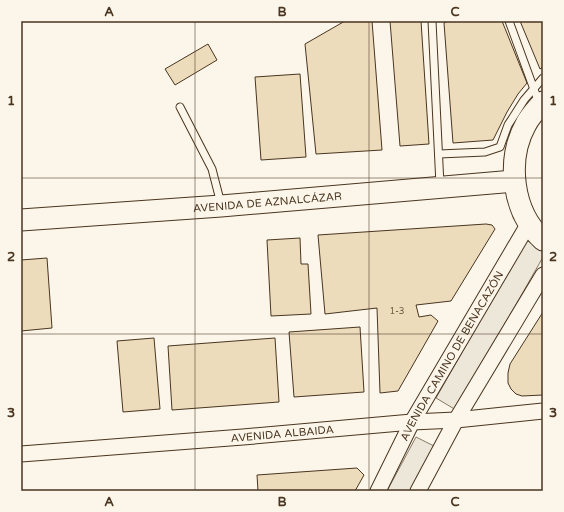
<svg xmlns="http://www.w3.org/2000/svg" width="564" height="512" viewBox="0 0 564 512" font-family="'Varela Round',sans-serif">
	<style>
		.parking { fill: #ede7d9; stroke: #887966 }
		.building { fill: #ecdcbc; stroke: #4a3520 }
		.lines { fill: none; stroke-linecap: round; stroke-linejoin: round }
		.lane-casing { stroke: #4a3520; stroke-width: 9 }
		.street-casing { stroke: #4a3520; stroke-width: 17 }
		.secondary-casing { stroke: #4a3520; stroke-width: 23 }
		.lane { stroke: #fbf6e9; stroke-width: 7 }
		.street { stroke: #fbf6e9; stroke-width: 15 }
		.secondary { stroke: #fbf6e9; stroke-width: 21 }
		.grid { fill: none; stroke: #4a3520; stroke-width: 1; stroke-opacity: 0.55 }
		.labels { text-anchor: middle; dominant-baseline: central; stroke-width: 3; stroke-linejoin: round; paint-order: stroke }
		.number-label { font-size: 9px; fill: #725f47 }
		.street-label { font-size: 11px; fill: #4a3520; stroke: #fbf6e9 }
		.neatline { fill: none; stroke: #4a3520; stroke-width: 1.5 }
		.grid-label { font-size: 13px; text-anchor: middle; font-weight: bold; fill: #4a3520 }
	</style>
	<rect width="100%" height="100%" fill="#fbf6e9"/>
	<g class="parking">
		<path d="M526,240L543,250V257L456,410L436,398Z"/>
		<path d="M416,437L434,446L411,491H387Z"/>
	</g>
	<g class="building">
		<path d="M345,21H372L382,150L316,154L305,44Z"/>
		<path d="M390,21H421L429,144L400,146Z"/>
		<path d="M448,21H502L527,83L518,94L507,112L493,140L453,143L444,23Z"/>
		<path d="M520,21H543V67L540,69Z"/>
		<path d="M208,44L217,60L175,85L165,69Z"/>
		<path d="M300,74L306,157L261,160L255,77Z"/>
		<path d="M486,224L492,225L495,229L451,301L416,305L419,317L431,315L438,321L398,391L380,393L377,308L325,314L318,235Z"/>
		<path d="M300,238L301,264H308L311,314L271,316L267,240Z"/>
		<path d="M47,258L52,328L21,331V260Z"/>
		<path d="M543,312V395L522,396L516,394L511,389L508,383V373L510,364Z"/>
		<path d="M360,327L364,392L294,397L289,332Z"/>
		<path d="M154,338L160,409L123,412L117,341Z"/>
		<path d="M275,338L279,402L172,410L168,346Z"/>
		<path d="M357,468L364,475L355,491H258L257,475Z"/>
	</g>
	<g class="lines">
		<g class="lane-casing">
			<g id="lane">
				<path d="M432,21L440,185"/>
				<path d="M509,21L539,103"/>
				<path d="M180,107L212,169L221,204"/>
				<path d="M439,154L485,152L500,147L508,125L524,100L543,78"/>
			</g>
		</g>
		<g class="street-casing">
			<g id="street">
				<path id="s1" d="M21,454L243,437L412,422L456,420L543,411"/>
				<path id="s2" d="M378,491L412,422L529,223"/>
				<path d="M418,491L456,420L543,275"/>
			</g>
		</g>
		<g class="secondary-casing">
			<g id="secondary">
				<path d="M543,102C537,109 530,116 526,124C506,160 512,212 543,240"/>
				<path id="s3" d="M21,220L221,206L514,181"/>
			</g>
		</g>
		<use href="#lane" class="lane"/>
		<use href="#street" class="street"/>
		<use href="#secondary" class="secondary"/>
	</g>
	<path class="grid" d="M195,21V491M369,21V491M21,178H543M21,334H543"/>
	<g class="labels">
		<g class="number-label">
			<text x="397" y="311">1-3</text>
		</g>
		<g class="street-label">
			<text stroke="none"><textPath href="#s3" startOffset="247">AVENIDA DE AZNALCÁZAR</textPath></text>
			<text stroke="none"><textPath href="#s2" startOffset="154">AVENIDA CAMINO DE BENACAZÓN</textPath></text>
			<text stroke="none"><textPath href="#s1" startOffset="262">AVENIDA ALBAIDA</textPath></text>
		</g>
	</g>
	<rect width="564" height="512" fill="none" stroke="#fbf6e9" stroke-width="44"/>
	<rect x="22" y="22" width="520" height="468" class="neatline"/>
	<g class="grid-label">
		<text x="109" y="16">A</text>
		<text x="282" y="16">B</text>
		<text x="455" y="16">C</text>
		<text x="11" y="105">1</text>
		<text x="553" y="105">1</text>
		<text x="11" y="261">2</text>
		<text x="553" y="261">2</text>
		<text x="11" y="417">3</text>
		<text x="553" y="417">3</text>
		<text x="109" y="506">A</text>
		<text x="282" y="506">B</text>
		<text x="455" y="506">C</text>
	</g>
</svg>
